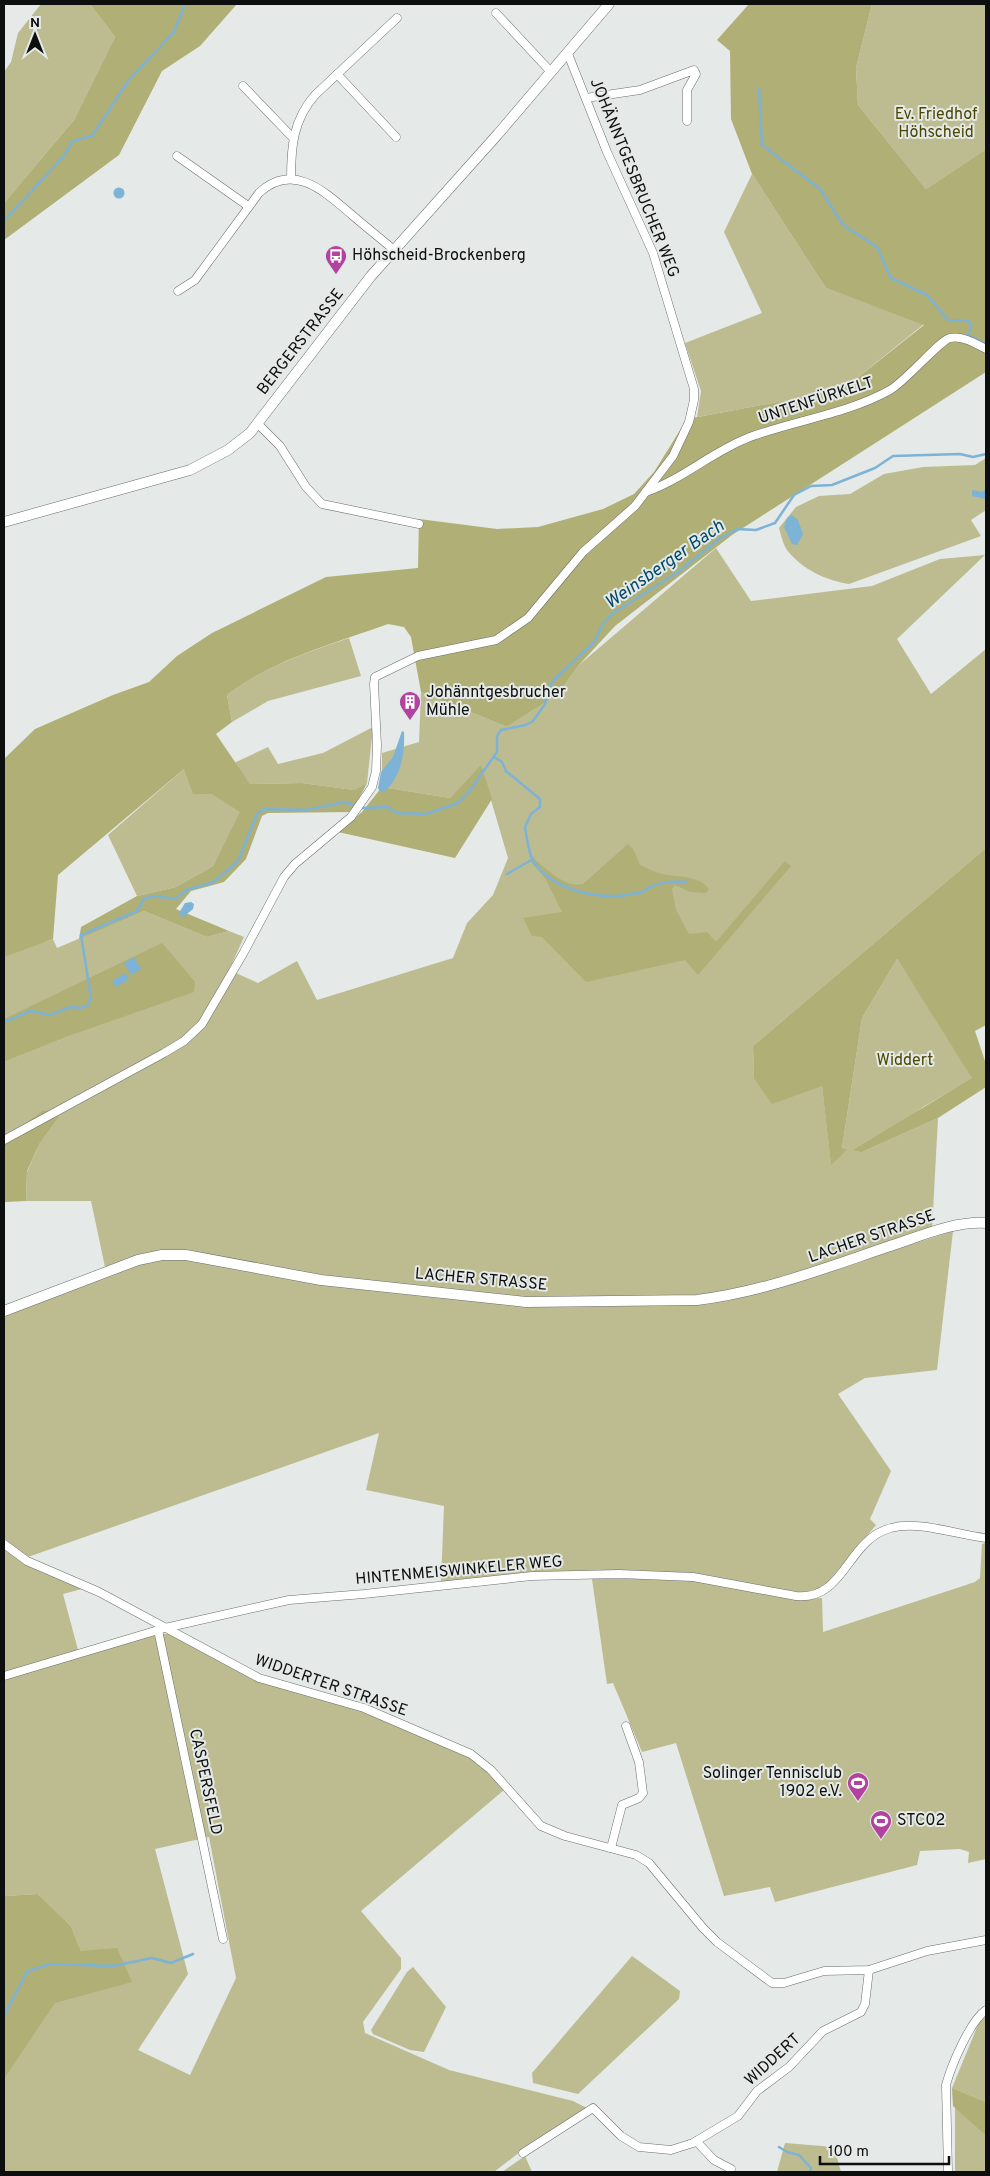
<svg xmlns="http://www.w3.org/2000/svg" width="990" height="2176" viewBox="0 0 990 2176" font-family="Overpass,sans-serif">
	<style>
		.green { fill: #bcbc90; fill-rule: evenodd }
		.forest { fill: #b0af75 }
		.water { fill: #7db3d6 }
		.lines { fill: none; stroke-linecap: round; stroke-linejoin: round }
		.stream { stroke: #7db3d6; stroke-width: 2.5 }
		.street-casing { stroke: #6a6e6d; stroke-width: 9 }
		.secondary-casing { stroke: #6a6e6d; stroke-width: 11 }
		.street { stroke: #fff; stroke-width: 8 }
		.secondary { stroke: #fff; stroke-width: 10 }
		.labels { text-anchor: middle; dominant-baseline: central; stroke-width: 4; stroke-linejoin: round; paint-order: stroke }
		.park-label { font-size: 16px; fill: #4a4700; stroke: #e5e9e7 }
		.street-label { font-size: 16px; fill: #0d0f0e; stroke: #e5e9e7 }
		.poi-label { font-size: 16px; fill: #0d0f0e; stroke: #e5e9e7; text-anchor: start }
		.water-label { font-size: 18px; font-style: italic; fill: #00496b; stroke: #e5e9e7 }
	</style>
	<rect width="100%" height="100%" fill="#e5e9e7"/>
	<g class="green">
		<path d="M41,4H90L115,37L74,120L4,203V72L11,62L18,33Z"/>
		<path d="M872,4H986V149L926,189L858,105L856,68Z"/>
		<path d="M752,174L826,288L924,324L842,390L697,417L701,391L685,343L762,313L724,232Z"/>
		<path d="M986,458V510L971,520L981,536L849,584C825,580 803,570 787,550C783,544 781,535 779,528L796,507L819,496L850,494L884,474L923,467L975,465Z"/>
		<path d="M716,548L751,601L872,586L940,559L985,555L897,639L931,694L986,649V848L753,1046L754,1078L822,1085L831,1164L848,1149L842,1148L862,1018L897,959L973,1078L923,1107L862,1152L938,1118L932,1229L802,1272L715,1295L527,1298L322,1276L179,1250L148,1253L105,1267L91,1201H26L27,1172L40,1143L59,1117L4,1139V1062L77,1033L4,1055V872L45,942L53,939L57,948L144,911L207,937L229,931L244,937L229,970L258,983L297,961L317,1000L453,958L467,923L493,895L508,858L481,766L450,798L382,787V753L419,742L421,692L507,727L557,695L579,665Z"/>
		<path d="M349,638L361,676L268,701L232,722L227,695C264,667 305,653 349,638Z"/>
		<path d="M373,727L367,783L354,790L302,783L250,784L234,763L268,747L278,764L323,753Z"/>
		<path d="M184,769L211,794L241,812L213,866L176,887L137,896L108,835Z"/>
		<path d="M953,1231L937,1370L865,1378L838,1394L891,1471L870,1519L876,1525L821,1590L804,1594L701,1574L569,1572L441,1582L444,1506L366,1490L379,1433L28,1557L12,1547L4,1539V1315L135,1265L166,1259H193L526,1306L715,1302L854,1263Z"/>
		<path d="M986,1543V1859L968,1863L969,1852L960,1849L920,1851L917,1865L775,1902L770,1887L724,1896L676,1743L642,1752L613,1683L607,1684L592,1579H683L796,1599L822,1598L823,1632L975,1582L980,1578L982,1544Z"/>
		<path d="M4,1549L23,1563L82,1589L63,1594L78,1650L4,1674Z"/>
		<path d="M158,1634H169L260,1681L351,1707L464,1754L485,1768L504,1790L361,1911L401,1958V1969L363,2022L365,2033L449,2070L573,2101L587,2108L525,2148L494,2172H4V2078L81,1951L71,1926L38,1894L4,1896V1680ZM209,1837L236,1978L190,2075L138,2050L188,1974L155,1849Z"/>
		<path d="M632,1956L680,1991L679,1999L578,2094L533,2083L532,2073Z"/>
		<path d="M413,1967L446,2007L424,2052L410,2050L373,2034L371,2030L407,1972Z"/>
		<path d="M986,2016V2102L952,2088L980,2020Z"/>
		<path d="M955,2107L986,2136V2172H955Z"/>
		<path d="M785,2143L834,2147L841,2172H777Z"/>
		<path d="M525,2156L532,2172H502Z"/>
	</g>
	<g class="forest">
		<path d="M90,4H237L200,46L162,71L119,155L4,240V203L74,120L115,37Z"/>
		<path d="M749,4H872L856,68L858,105L926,189L986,149V372L732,535L615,626L579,665L557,695L507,727L421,692L411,637L404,627L388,624C333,644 274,659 227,695L232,722L216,734L250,784L302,783L354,790L367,783L352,812L268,813L262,816L246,859L224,882L191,891L176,909L229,931L207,937L144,911L79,939L81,927L137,896L176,887L213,866L240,812L211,794H193L184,769L58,875L53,939L4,957V759L35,729L113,695L149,682L177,656L212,633L326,577L418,568L419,519L497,529L538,527L603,509L634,494L654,472L687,419L842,390L924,325L826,288L752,174L731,119L730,51L717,40Z"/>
		<path d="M481,765L492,799L455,858L338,832L362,812L382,787L450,798Z"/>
		<path d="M628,844L633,849L640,865C649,869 658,874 668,875C682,877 699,876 709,889L706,893L690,892L675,885L672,889L676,910L689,934L707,932L716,942L785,861L791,866L698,975L685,960L586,982L542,937L532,936L523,918L562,912L545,878L531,862L534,859C547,869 566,889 583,884Z"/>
		<path d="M986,848V1025L975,1031L986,1064V1087L938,1118L862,1152L853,1150L972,1078L897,959L862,1018L842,1148L848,1149L831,1165L822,1086L772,1104L754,1078L753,1046Z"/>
		<path d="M162,943L195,982L194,992L77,1033L4,1062V1019Z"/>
		<path d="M44,1110L59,1117L40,1143L27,1171L26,1201L4,1202V1139Z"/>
		<path d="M38,1894L71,1926L81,1951L117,1948L132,1982L55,2003L4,2079V1896Z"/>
		<path d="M952,2088L986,2102V2136L953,2106Z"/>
	</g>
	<g class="water">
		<circle cx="119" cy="193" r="5.5"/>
		<path d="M986,489V499L972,496V490L982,492Z"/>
		<path d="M792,515L798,520L803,534L797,545L792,544L784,527L787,518Z"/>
		<path d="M402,731L404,732C405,754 401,777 384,792H380L378,788L381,772L393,757Z"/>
		<path d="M191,902L194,904L193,909L182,918L179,913L185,903Z"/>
		<path d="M134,957L141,969L131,975L124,963Z"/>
		<path d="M125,973L129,979L116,987L112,981Z"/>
	</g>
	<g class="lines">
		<g class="stream">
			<path d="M759,89L762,145L820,189L843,225L877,247L891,278L927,295L948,320L969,321L971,327L968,335L986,344"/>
			<path d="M4,221L63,157L73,141L92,136L128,81L174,32L185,4"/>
			<path d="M494,757L502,762L506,771L540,799V807L531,814L525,827C527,838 528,851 533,861C548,885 584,896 611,896C621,897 630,893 641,893C653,883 671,880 686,882"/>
			<path d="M507,874L533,859"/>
			<path d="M4,1022L31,1011L50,1015L71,1007L80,1008L87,1006L91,998L81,935L137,911L144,899L153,896L176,899L186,890L214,882L238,861L257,814L264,809L306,810L345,802L363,808L388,807L396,813L426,814L458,803L468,793L497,752V736L501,730L526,725L533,721L545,704L552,682L594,642L603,624L612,614L678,572L719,539L737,529L756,530L775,523L794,495L811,486L832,485L875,468L893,456L960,454L973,457L986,454"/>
			<path d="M4,2016L27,1972L37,1968L51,1964L113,1966L152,1958L171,1963L193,1954"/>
			<path d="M779,2147L787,2152L799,2155L811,2168L810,2172"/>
		</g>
		<g class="street-casing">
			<g id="street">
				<path d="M496,13L551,72"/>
				<path d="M337,74L396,137"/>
				<path d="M243,86L293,138"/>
				<path d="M586,98L640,90L694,70L696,74L687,90V121"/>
				<path d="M177,156L248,206"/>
				<path d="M291,179C291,147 293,120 315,95L397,18"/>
				<path d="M178,291L195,280L259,193C293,161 325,192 352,215C366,227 380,238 394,250"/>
				<path d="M258,424L280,446L306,487L322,504L419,524"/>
				<path d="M646,492C683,479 713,451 750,437C796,420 847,414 890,390C907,380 940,340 950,338C962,335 976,344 986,349"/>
				<path d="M4,1140L164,1053L184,1041L202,1024L244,952L284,877L295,864L351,817L372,787L376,771L377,745L374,684L375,677L418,656L496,640L528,618L583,552L635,506L673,456L689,422L694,400V389L653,253L607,152L568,54"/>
				<path d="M4,1544L27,1561L99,1592L259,1678L364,1708L471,1754L491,1770L541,1826L565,1836L636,1855L649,1863L703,1928L717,1942L772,1983H784L824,1971L869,1970L927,1951L986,1940"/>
				<path d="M158,1630L223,1939"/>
				<path d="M4,1676L165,1628L289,1600L364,1594L532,1576L619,1574L693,1577L796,1596C845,1601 847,1539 891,1528C918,1520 958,1535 986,1538"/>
				<path d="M611,1848L622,1805L639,1798L643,1793L639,1762L626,1726"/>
				<path d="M696,2141L714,2160L731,2169"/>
				<path d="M523,2153L593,2108L621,2136L639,2147L671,2150L693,2143L738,2116L757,2091L789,2067L823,2031L861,2012L865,2004L869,1970"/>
				<path d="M948,2172L946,2085C951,2066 970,2021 986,2010"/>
			</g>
		</g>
		<g class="secondary-casing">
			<g id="secondary">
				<path d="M4,522L190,470L228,450L250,433L371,276L498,134L609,4"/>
				<path d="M4,1311L138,1260L162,1255H186L321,1280L526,1302L697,1300C763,1292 825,1268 887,1247C919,1237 952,1221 986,1223"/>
			</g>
		</g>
		<use href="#street" class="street"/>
		<use href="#secondary" class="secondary"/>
	</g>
	<defs>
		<g id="bus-pin" transform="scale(1.125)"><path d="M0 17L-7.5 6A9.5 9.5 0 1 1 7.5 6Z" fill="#b2429f" stroke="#e5e9e7"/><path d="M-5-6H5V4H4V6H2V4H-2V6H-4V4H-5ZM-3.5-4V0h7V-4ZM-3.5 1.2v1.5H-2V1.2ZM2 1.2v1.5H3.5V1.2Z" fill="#fff"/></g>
		<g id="building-pin" transform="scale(1.125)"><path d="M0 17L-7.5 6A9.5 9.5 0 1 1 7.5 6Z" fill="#b2429f" stroke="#e5e9e7"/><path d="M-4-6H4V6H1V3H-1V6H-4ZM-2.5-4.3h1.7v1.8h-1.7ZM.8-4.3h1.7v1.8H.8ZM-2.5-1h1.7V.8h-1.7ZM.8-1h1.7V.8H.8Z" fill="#fff"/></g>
		<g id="stadium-pin" transform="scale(1.125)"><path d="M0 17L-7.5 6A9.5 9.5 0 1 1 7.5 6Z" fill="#b2429f" stroke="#e5e9e7"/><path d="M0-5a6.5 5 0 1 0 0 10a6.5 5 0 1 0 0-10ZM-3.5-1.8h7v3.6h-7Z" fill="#fff"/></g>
	</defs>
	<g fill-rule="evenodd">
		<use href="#bus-pin" x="336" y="256"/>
		<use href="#building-pin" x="410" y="702"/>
		<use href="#stadium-pin" x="858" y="1783"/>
		<use href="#stadium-pin" x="881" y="1821"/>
	</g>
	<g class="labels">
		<g class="park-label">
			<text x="936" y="115">Ev. Friedhof<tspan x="936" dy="18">Höhscheid</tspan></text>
			<text x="905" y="1061">Widdert</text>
		</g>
		<g class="street-label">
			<text transform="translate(634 178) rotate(68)">JOHÄNNTGESBRUCHER WEG</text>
			<text transform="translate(301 342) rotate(-52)">BERGERSTRASSE</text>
			<text transform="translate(816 401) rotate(-18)">UNTENFÜRKELT</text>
			<text transform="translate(872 1237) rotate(-19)">LACHER STRASSE</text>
			<text transform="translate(481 1280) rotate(5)">LACHER STRASSE</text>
			<text transform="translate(459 1571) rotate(-5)">HINTENMEISWINKELER WEG</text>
			<text transform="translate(331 1686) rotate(19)">WIDDERTER STRASSE</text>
			<text transform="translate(205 1782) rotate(78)">CASPERSFELD</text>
			<text transform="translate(773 2060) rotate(-42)">WIDDERT</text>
		</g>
		<g class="poi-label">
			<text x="352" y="256">Höhscheid-Brockenberg</text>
			<text x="426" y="693">Johänntgesbrucher<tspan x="426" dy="18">Mühle</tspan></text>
			<text x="842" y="1774" text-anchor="end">Solinger Tennisclub<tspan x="842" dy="18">1902 e.V.</tspan></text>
			<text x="897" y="1821">STC02</text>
		</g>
		<g class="water-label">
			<text transform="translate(665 565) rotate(-35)">Weinsberger Bach</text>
		</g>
	</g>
	<rect width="990" height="2176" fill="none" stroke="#0d0f0e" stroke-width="10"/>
	<g transform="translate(35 35)" stroke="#e5e9e7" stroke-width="4" paint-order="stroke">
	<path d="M0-4L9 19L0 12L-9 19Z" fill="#0d0f0e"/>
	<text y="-8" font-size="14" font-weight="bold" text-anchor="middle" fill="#0d0f0e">N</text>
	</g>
	<path d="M820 2156v8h129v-8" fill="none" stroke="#0d0f0e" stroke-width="2.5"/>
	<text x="828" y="2156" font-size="15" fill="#0d0f0e" stroke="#e5e9e7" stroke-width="4" paint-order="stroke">100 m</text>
</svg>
